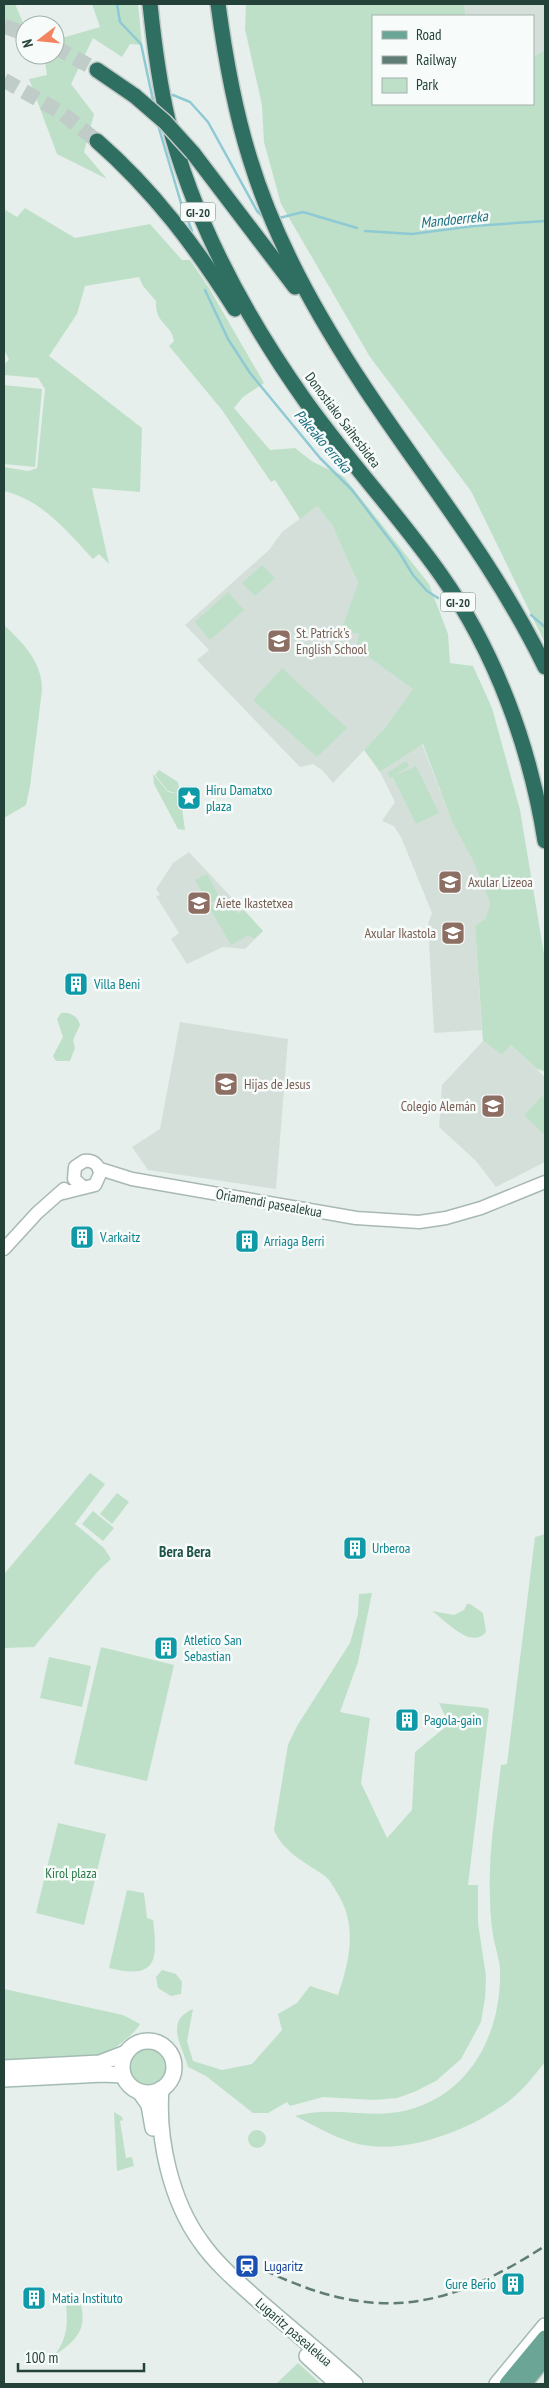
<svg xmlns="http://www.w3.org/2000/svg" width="549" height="2388" viewBox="0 0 549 2388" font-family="'PT Sans Narrow',sans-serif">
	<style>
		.built { fill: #d4dfda }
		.green { fill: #bfe0c8 }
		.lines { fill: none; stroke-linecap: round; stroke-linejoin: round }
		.stream { stroke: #8ec9d4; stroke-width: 2.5 }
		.motorway-tunnel { stroke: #bfccc8; stroke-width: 15; stroke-dasharray: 15 8; stroke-linecap: butt }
		.tertiary-casing { stroke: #a8b8b2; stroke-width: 15 }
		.secondary-casing { stroke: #a4bbb3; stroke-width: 18 }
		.primary-casing { stroke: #c2cac8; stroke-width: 18 }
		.motorway-casing { stroke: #c2cac8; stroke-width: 18 }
		.tertiary { stroke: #fff; stroke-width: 12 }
		.secondary { stroke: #fff; stroke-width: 15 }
		.primary { stroke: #6aa596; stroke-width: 15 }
		.motorway { stroke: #2f6f62; stroke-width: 15 }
		.rail { stroke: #5f7d75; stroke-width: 2.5; stroke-dasharray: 10 5; stroke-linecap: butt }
		.motorway-bridge-casing { stroke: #c2cac8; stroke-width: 18; stroke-linecap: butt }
		.motorway-bridge { stroke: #2f6f62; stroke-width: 15 }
		.labels { text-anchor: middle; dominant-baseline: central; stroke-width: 5; stroke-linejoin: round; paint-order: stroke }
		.shield { fill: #f7fbf9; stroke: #637a73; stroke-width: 1 }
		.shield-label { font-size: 12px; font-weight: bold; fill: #24423a }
		.street-label { font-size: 14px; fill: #24423a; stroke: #f7fbf9 }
		.education-label { font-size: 14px; fill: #785e54; stroke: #f7fbf9; text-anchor: start }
		.culture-label { font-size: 14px; fill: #0d838f; stroke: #f7fbf9; text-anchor: start }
		.park-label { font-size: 14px; fill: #2d7a4b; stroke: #f7fbf9 }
		.transit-label { font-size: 14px; fill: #164399; stroke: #f7fbf9; text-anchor: start }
		.water-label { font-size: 15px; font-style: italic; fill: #1c6f80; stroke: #f7fbf9 }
		.neighbourhood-label { font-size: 15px; font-weight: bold; fill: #1f5548; stroke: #f7fbf9 }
	</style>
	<rect width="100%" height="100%" fill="#e6efeb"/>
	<g class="built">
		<path d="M464,4H545V50L533,57V16H466Z"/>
		<path d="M317,506L332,525L358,583L342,631L359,634L356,648L414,689L385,728L333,783L322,770L313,764L300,767L197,660L209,650L185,625L269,550L282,532Z"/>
		<path d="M422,744L452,822L473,861L490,903L486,918L475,926L482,1030L434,1033L428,924L432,913L401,837L394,826L382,821L395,802L380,772Z"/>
		<path d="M189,852L263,931L245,949L223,947L187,964L171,939L179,933L156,896L160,895L156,889L173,863Z"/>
		<path d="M180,1022L288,1039L276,1189L148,1170L132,1147L160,1129Z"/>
		<path d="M483,1041L502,1055L511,1045L545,1077V1162L496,1187L476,1161L439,1127L442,1085Z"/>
	</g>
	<g class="green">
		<path d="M4,4H15L24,25L6,33L4,26Z"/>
		<path d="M92,4H138L142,45L130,44L122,57L93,38L71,84L94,114L84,152L107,179L57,154L29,79L47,75L44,55H55V40L100,27Z"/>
		<path d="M246,4H464L466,16H373V104H533V57L545,50V643L471,491L370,357L281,204L264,142L262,105L245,29Z"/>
		<path d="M25,208L75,238L150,224L182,260H190L209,288L264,383L243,397L234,408L270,450L295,448L313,462L343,476L429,584L448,634L450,663L473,666L492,708L520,810L545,960V1070L543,1071L537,1069L511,1045L502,1055L483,1041L475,926L486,918L490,903L473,861L452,822L423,744L380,772L364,750L385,728L413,689L356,648L359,634L341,631L358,583L332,525L317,506L300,519L275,480L271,482L222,410L169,346L174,341C171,323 155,325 156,301L143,286L139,277L85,286L77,314L49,356L142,428L140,492L92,488L109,564L99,554L93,559C68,532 42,500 4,491V467L28,471L37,468L45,389L38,378L4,375V365L9,359L4,350V209L17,217Z"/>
		<path d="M4,385L42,389L35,467L4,464Z"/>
		<path d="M262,565L275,578L255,596L242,583Z"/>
		<path d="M228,592L244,610L210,640L195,622Z"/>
		<path d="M4,625C24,644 42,662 42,690L30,786L26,805L4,818Z"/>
		<path d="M282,668L347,728L317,757L253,700Z"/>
		<path d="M406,761L409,766L394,776L416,766L439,813L416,824L393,777L390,778L387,773Z"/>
		<path d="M159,770L178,782L180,794L168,791L155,775Z"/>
		<path d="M153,774L168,792L180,794L185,830L178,829L154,784Z"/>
		<path d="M207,874L220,898L208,904L195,880Z"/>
		<path d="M229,897L238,914L244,910L263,931L254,939L249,935L231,945L209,907Z"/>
		<path d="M61,1013C70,1012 78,1016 80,1025L73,1040L75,1048L70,1061H56L53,1056L63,1037L57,1019Z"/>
		<path d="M542,1096L545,1099V1135L524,1115Z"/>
		<path d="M90,1473L105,1484L75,1524L104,1548L111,1559L99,1570L34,1647L4,1648V1574Z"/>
		<path d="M117,1493L129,1502L112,1524L100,1514Z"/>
		<path d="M93,1511L114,1528L103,1541L82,1524Z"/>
		<path d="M545,1534V2062C534,2076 523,2090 509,2101C469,2131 400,2158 351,2142C332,2136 313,2125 295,2116C333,2105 370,2120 408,2110C472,2093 502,2031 500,1969C499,1957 495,1947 493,1935C491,1923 490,1910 490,1898C488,1853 496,1809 501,1765L507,1764L535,1537Z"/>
		<path d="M372,1593L358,1662L340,1712L370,1718L361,1783L387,1838L412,1810L415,1752L449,1724L439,1703L487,1708L489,1710L468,1885H478V1923L486,1976L485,1998L481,2022L461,2059L436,2081L414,2092L397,2098L374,2100L323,2097L290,2106L287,2102L268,2113H253L206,2076L188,2067C182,2045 164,2021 193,2009L187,2041L193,2061L222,2070L252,2064L282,2030L278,2014L297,2003L310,1986L338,1995C350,1960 358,1924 336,1891C333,1886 330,1880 325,1876C306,1863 283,1852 274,1830L288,1745L297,1726L350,1643L358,1614L359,1594Z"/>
		<path d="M467,1604H470L483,1613L486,1632C471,1650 446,1621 432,1611L454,1615L464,1610Z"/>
		<path d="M101,1647L174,1665L147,1781L74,1764Z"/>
		<path d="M49,1657L91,1666L82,1707L40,1698Z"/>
		<path d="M58,1823L106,1834L84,1925L36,1913Z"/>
		<path d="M127,1890L144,1893L147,1918L153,1920C158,1961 157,1980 109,1968Z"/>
		<path d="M162,1970L176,1974L182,1982L181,1994L171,1996L158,1988L156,1977Z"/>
		<path d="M4,1989L123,2015L140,2024C135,2034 113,2050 102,2055L4,2062Z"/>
		<circle cx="148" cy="2067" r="18"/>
		<path d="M114,2112L122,2117L123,2120L120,2121L126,2158L132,2157L134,2166L117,2171Z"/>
		<circle cx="257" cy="2139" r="9"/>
		<path d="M80,2301C88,2329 77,2340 55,2355C67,2338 68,2325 66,2305Z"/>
		<path d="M298,2363L321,2384H276Z"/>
	</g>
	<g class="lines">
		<g class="stream">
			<path d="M117,4L120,22L141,44L154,105"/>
			<path d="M173,95L190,102L208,122L257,211L263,217"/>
			<path d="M158,125L181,203L192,231"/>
			<path d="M279,218L303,212L357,228"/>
			<path d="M365,231L412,234L474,226L545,221"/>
			<path d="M205,290L228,339L250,373L320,458L352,490L399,552L413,575L427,591L438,598"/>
			<path d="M531,615L545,627"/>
		</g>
		<g class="motorway-tunnel">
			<path d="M4,26L25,34"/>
			<path d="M55,47L97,70"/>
			<path d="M4,80L62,113L97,141"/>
		</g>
		<g class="tertiary-casing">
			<g id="tertiary">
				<path d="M100,1169L132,1179L356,1218L419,1222L446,1218L481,1208L545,1182"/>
				<path d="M59,1194L95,1185L100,1174C99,1164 93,1160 84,1161L75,1167L74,1179L83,1187"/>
				<path d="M4,1249L37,1213L64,1189"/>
			</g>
		</g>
		<g class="secondary-casing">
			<g id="secondary">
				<circle cx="148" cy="2067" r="26"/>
				<path d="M4,2068L100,2063L126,2053"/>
				<path d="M4,2079L103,2074L123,2075"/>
				<path d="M161,2089C157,2139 171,2201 201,2242C217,2265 239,2283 260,2302C291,2329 324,2356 355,2384"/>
				<path d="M140,2092L149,2105L153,2128"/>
				<path d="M307,2356L338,2384"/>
				<path d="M497,2384L545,2326"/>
			</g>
		</g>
		<g class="primary-casing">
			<g id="primary">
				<path d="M507,2384L545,2338"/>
				<path d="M524,2384L545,2358"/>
			</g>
		</g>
		<g class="motorway-casing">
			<g id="motorway">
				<path d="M150,4C154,43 159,82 168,120C194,222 244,314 304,399C347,460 398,514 441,575C496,653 530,747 545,841"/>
				<path d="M218,4C225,56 234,108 250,159C275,241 318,317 365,388C428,483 495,564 545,667"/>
				<path d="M97,70L135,96"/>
				<path d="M97,141C153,190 196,247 235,309"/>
				<path d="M193,153L295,287"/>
			</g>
		</g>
		<use href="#tertiary" class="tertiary"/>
		<use href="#secondary" class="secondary"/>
		<use href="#primary" class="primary"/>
		<use href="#motorway" class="motorway"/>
		<path class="rail" d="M264,2270C375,2323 444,2311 545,2246"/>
		<g class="motorway-bridge-casing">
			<path id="motorway-bridge" d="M135,96L165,122L193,153"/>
		</g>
		<use href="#motorway-bridge" class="motorway-bridge"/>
	</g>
	<defs>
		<g id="school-square" transform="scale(1.25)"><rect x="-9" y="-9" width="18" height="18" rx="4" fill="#8d6e63" stroke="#f7fbf9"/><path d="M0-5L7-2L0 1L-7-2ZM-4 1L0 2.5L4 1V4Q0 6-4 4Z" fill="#fff"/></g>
		<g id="sight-square" transform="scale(1.25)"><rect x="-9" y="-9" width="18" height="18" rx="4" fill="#0f9aa8" stroke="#f7fbf9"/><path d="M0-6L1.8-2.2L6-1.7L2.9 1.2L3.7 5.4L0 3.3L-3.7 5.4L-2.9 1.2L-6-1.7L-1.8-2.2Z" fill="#fff"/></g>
		<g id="building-square" transform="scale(1.25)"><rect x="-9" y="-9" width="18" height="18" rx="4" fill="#0f9aa8" stroke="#f7fbf9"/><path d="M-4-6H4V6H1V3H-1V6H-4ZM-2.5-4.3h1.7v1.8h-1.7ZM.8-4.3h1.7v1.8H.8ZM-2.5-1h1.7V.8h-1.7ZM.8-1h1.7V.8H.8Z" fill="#fff"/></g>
		<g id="station-square" transform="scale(1.25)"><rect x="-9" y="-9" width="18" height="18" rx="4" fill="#1a4fb4" stroke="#f7fbf9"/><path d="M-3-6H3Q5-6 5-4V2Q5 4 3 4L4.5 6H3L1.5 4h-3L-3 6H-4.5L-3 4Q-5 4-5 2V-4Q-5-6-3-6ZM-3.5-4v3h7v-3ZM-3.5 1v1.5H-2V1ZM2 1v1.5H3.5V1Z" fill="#fff"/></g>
	</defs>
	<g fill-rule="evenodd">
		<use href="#school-square" x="279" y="641"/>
		<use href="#sight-square" x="189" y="798"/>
		<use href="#school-square" x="450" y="882"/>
		<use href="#school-square" x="199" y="903"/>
		<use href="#school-square" x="453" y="933"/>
		<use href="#building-square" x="76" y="984"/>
		<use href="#school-square" x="226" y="1084"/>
		<use href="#school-square" x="493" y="1106"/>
		<use href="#building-square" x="82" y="1237"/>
		<use href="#building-square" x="247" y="1241"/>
		<use href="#building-square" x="355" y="1548"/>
		<use href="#building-square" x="166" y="1648"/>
		<use href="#building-square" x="407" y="1720"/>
		<use href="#station-square" x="247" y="2266"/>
		<use href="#building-square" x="513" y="2284"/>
		<use href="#building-square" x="34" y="2298"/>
	</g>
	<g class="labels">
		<g class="shield">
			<rect x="180.5" y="202.5" width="35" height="19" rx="4"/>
			<rect x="440.5" y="592.5" width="35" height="19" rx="4"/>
		</g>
		<g class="shield-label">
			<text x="198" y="212">GI-20</text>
			<text x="458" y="602">GI-20</text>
		</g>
		<g class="street-label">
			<text transform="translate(343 420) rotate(53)">Donostiako Saihesbidea</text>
			<text transform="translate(269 1203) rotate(10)">Oriamendi pasealekua</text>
			<text transform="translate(294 2332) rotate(41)">Lugaritz pasealekua</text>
		</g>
		<g class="education-label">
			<text x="296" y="633">St. Patrick's<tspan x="296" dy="16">English School</tspan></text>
			<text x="468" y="882">Axular Lizeoa</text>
			<text x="216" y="903">Aiete Ikastetxea</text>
			<text x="436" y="933" text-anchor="end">Axular Ikastola</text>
			<text x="244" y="1084">Hijas de Jesus</text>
			<text x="476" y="1106" text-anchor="end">Colegio Alemán</text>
		</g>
		<g class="culture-label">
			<text x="206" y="790">Hiru Damatxo<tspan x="206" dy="16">plaza</tspan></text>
			<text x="94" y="984">Villa Beni</text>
			<text x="100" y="1237">V.arkaitz</text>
			<text x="264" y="1241">Arriaga Berri</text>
			<text x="372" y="1548">Urberoa</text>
			<text x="184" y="1640">Atletico San<tspan x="184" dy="16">Sebastian</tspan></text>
			<text x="424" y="1720">Pagola-gain</text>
			<text x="496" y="2284" text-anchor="end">Gure Berio</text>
			<text x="52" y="2298">Matia Instituto</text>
		</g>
		<g class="park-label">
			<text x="71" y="1873">Kirol plaza</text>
		</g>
		<g class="transit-label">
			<text x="264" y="2266">Lugaritz</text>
		</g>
		<g class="water-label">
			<text transform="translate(454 219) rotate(-6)">Mandoerreka</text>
			<text transform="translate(323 441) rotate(49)">Pakeako erreka</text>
		</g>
		<g class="neighbourhood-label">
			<text x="185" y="1551">Bera Bera</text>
		</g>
	</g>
	<rect width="549" height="2388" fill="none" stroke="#24423a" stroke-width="10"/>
	<rect x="372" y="15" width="162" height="90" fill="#f7fbf9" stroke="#a3b1ad"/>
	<rect x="382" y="31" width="25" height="8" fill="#6aa596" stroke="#a3b1ad"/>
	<text x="416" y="40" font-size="15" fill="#24423a">Road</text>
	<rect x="382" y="56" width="25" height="8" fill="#5f7d75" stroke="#a3b1ad"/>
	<text x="416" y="65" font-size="15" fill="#24423a">Railway</text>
	<rect x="382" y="78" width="25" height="15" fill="#bfe0c8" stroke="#a3b1ad"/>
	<text x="416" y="90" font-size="15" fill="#24423a">Park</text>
	<g transform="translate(40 40) rotate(254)"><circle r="24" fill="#f7fbf9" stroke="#a3b1ad"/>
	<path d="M0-4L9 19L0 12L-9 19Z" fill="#f4845f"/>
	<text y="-8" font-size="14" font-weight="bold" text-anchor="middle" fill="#24423a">N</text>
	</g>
	<path d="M18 2363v8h126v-8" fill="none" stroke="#24423a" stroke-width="2.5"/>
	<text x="25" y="2363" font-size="15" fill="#24423a" stroke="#f7fbf9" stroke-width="4" paint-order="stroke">100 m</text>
</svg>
